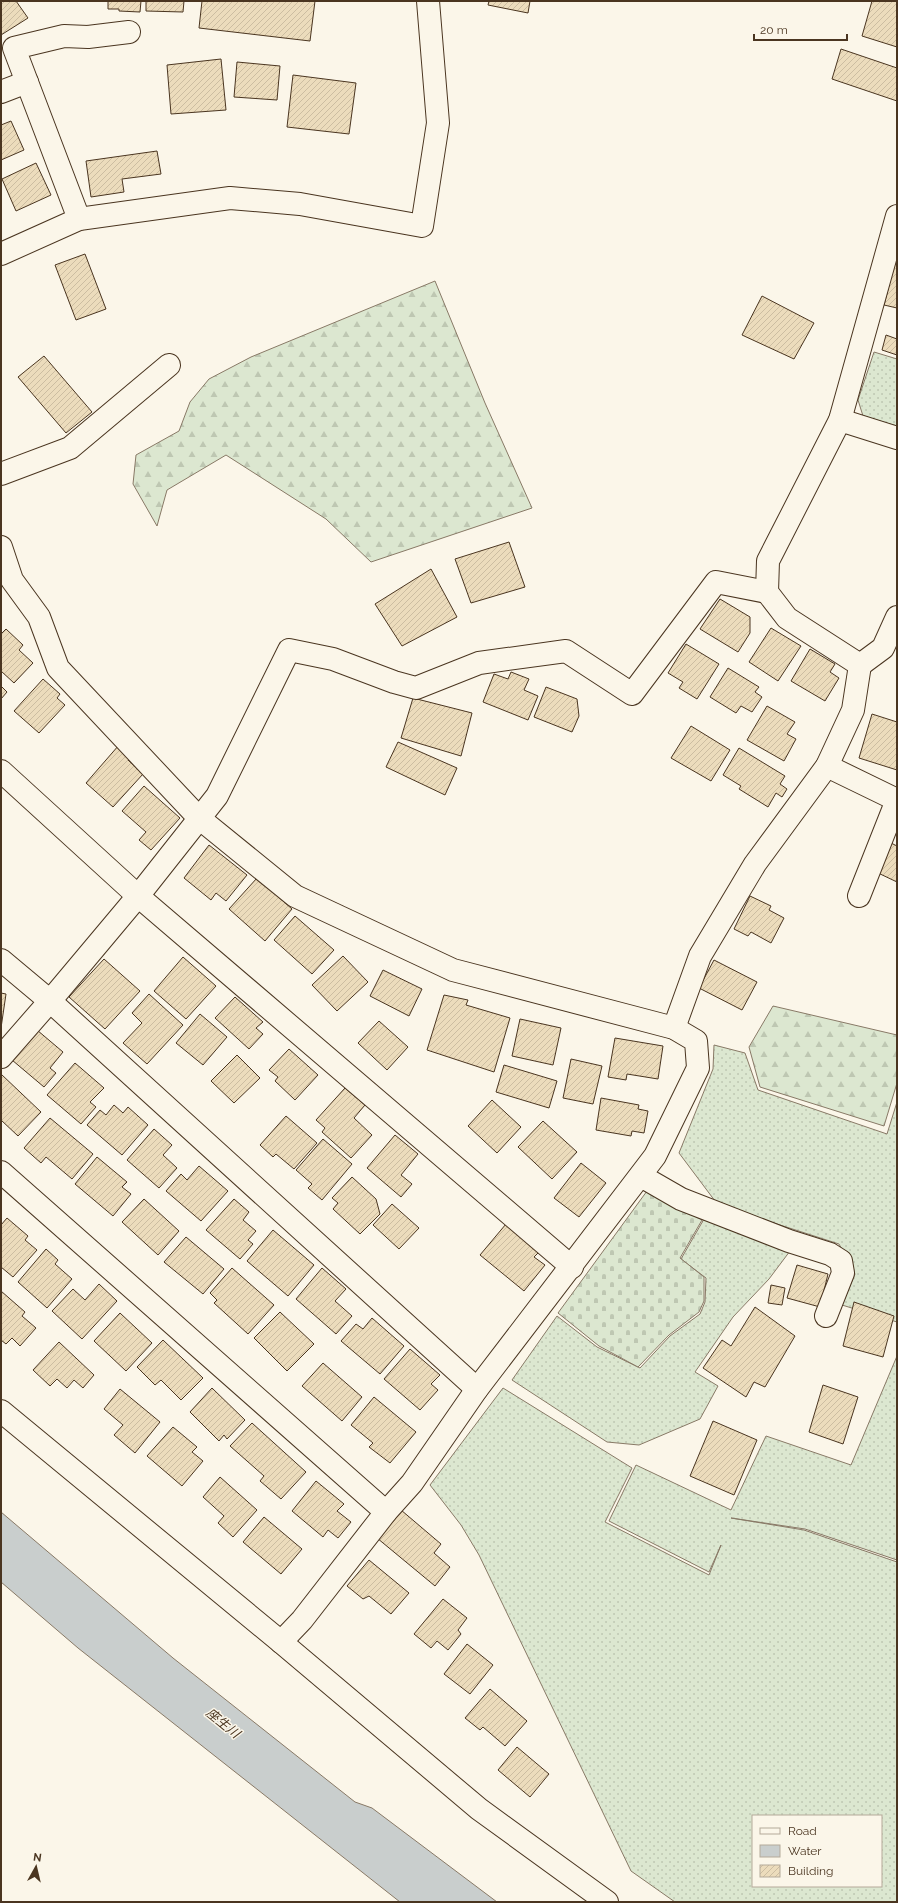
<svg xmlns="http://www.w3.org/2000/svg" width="898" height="1903" viewBox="0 0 898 1903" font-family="Raleway,'Noto Sans JP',sans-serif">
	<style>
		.grass { fill: url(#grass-dots); stroke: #887966; fill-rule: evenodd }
		.forest { fill: url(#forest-firs); stroke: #887966 }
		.cemetery { fill: url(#cemetery-stones); stroke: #887966 }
		.water { fill: #c9cecd; stroke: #887966 }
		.building { fill: url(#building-hatch); stroke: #4a3520 }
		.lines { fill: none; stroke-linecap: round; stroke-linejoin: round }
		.minor-casing { stroke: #4a3520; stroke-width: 24 }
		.minor { stroke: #fbf6e9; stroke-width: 22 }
		.labels { text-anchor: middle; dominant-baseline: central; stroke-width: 3; stroke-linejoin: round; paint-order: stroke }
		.water-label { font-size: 13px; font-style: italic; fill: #4a3520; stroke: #fbf6e9 }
	</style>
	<defs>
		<pattern id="grass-dots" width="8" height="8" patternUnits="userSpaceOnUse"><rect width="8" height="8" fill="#dce7d0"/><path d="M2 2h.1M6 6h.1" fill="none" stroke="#bec7b2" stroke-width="1.8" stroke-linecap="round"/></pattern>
		<pattern id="forest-firs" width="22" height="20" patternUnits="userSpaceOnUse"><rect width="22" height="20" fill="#dce7d0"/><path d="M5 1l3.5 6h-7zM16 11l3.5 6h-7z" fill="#bec7b2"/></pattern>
		<pattern id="cemetery-stones" width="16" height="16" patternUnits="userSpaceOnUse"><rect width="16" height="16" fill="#dce7d0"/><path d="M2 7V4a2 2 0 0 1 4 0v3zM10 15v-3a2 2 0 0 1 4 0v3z" fill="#bec7b2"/></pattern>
		<pattern id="building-hatch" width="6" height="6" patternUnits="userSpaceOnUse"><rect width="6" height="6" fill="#ecdcbc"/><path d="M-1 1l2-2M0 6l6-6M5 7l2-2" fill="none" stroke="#ccbda1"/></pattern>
	</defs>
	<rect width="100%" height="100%" fill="#fbf6e9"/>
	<g class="grass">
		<path d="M874,352L897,359V426L863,416L858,400Z"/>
		<path d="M714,1045L745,1053L758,1090L887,1134L897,1102V1322L842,1305L855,1274L839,1244L718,1205L679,1153L713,1069Z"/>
		<path d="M704,1219L790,1251L769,1279L733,1317L695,1372L718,1386L700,1419L639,1445L607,1442L512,1380L557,1316L597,1347L640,1368L670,1336L700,1314L705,1302L706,1278L681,1259Z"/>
		<path d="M897,1356V1560L805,1529L731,1518L804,1530L897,1562V1902H675L631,1871L479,1555L461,1525L430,1485L503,1388L632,1468L605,1522L709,1575L721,1545L709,1572L609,1521L636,1465L731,1510L766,1436L851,1465ZM753,1816H881V1886H753Z"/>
	</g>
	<g class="forest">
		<path d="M435,281L485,403L532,508L371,562L326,519L226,455L167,490L157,526L133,484L136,455L179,431L190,402L209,379L251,357Z"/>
		<path d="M773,1006L897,1035V1083L884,1126L760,1087L749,1047Z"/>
	</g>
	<path class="cemetery" d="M647,1191L702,1220L680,1258L704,1277V1301L699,1312L669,1335L638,1367L599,1346L558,1313Z"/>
	<path class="water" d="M1,1512L173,1658L355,1802L372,1808L497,1902H400L78,1648L1,1582Z"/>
	<g class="building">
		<path d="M1,1H16L28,18L1,35Z"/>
		<path d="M108,1H141L140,12L119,11V9H108Z"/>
		<path d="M146,1H184L183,12L146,11Z"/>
		<path d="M202,1H315L310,41L199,28Z"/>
		<path d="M489,1H530L528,13L488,5Z"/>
		<path d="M872,1H897V47L862,36Z"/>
		<path d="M841,49L897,68V101L832,79Z"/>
		<path d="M221,59L226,110L171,114L167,65Z"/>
		<path d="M237,62L280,66L277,100L234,97Z"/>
		<path d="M293,75L356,83L349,134L287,127Z"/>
		<path d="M11,121L24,150L1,160V125Z"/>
		<path d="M157,151L161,174L122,179L124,192L91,197L86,161Z"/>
		<path d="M36,163L51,195L16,211L2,179Z"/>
		<path d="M85,254L106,309L76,320L55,265Z"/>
		<path d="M896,258H897V308L884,305Z"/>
		<path d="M762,296L814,323L794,359L742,335Z"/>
		<path d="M886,335L897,339V355L882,350Z"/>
		<path d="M44,356L92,412L66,433L18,377Z"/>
		<path d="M509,542L525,587L471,603L455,559Z"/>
		<path d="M431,569L457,617L402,646L375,604Z"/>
		<path d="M720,599L750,617V633L738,652L700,629Z"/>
		<path d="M771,628L801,646L778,681L749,662Z"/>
		<path d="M6,629L23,645L19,650L33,663L14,683L1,671V634Z"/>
		<path d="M686,644L719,664L697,699L679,688L683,682L668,673Z"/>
		<path d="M810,649L835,664L830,672L839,678L825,701L791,681Z"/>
		<path d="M728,668L759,687L755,692L762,697L752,712L741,706L736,713L710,697Z"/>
		<path d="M511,672L529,679L524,690L538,696L528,720L483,702L494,674L508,679Z"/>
		<path d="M43,679L60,694L57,698L65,705L39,733L14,711Z"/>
		<path d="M1,686L7,692L1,699Z"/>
		<path d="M546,687L577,699L579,716L572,732L534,717Z"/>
		<path d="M413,698L472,713L461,756L401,738Z"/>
		<path d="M767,706L795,722L787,734L796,739L784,761L747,740Z"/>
		<path d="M872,714L897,722V770L859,758Z"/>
		<path d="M691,726L730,750L711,781L671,758Z"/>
		<path d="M398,742L457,768L445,795L386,767Z"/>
		<path d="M119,745L132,756L128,760L143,774L113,807L86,783Z"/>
		<path d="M739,748L785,776L780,784L787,789L782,797L776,793L768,807L739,789L741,786L723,775Z"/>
		<path d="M144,786L180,818L151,850L139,840L146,832L122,811Z"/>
		<path d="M889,842L897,846V882L876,872Z"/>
		<path d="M209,845L247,875L226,901L216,893L211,900L184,878Z"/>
		<path d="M257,878L292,909L265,941L229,909Z"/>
		<path d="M750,896L771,906L769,910L784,918L771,943L751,932L748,936L734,929Z"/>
		<path d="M295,916L334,950L312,974L274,940Z"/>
		<path d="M343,956L368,982L337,1011L312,985Z"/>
		<path d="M183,957L216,986L186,1019L154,991Z"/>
		<path d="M104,959L140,991L105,1029L69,997Z"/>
		<path d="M714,960L757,982L742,1010L699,988Z"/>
		<path d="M383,970L422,989L409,1016L370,996Z"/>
		<path d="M1,993L6,994L1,1028Z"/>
		<path d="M149,994L183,1025L147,1064L123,1043L142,1023L132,1013Z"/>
		<path d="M444,995L468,1000L466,1005L510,1018L494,1072L427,1050Z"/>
		<path d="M235,997L263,1022L256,1028L263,1034L249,1049L215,1018Z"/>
		<path d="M200,1014L227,1037L203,1065L176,1043Z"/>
		<path d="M520,1019L561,1028L553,1065L512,1056Z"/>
		<path d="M379,1021L408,1047L387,1070L358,1043Z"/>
		<path d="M37,1030L63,1052L50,1068L56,1073L44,1087L12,1060Z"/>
		<path d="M615,1038L663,1046L658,1079L627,1074L626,1080L608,1077Z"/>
		<path d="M289,1049L318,1075L295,1100L275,1081L278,1077L269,1070Z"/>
		<path d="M237,1055L260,1078L234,1103L211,1081Z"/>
		<path d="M571,1059L602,1066L593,1104L563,1098Z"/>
		<path d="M75,1063L104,1088L90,1102L96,1107L81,1124L47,1095Z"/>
		<path d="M504,1065L557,1081L549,1108L496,1092Z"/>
		<path d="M1,1074L41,1112L18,1136L1,1120Z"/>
		<path d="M345,1088L365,1105L354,1118L372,1135L351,1158L322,1132L325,1128L316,1120Z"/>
		<path d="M601,1098L639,1105L638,1109L648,1111L644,1133L632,1131L631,1136L596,1130Z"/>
		<path d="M492,1100L521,1127L497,1153L468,1126Z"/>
		<path d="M114,1105L123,1113L128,1107L148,1125L122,1155L87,1125L100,1110L106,1115Z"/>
		<path d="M286,1116L317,1143L294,1169L276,1154L273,1157L260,1145Z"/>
		<path d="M50,1118L93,1154L72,1179L46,1157L41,1163L24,1148Z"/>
		<path d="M543,1121L577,1152L552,1179L518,1147Z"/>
		<path d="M154,1129L172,1145L163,1155L177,1168L159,1188L127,1160Z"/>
		<path d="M395,1135L418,1154L401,1175L412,1184L401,1197L367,1168Z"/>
		<path d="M323,1139L352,1164L322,1200L308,1188L312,1184L296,1170Z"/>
		<path d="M97,1157L127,1182L122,1187L131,1194L113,1216L75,1184Z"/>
		<path d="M581,1163L606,1183L579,1217L554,1198Z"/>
		<path d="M199,1166L228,1191L201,1221L166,1191L181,1174L187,1180Z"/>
		<path d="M352,1177L376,1199L380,1214L360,1234L333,1209L338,1203L332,1198Z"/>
		<path d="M144,1199L179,1231L158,1255L122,1222Z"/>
		<path d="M234,1199L249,1212L243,1220L256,1231L248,1240L253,1244L240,1259L206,1230Z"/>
		<path d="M392,1204L419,1228L399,1249L373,1225Z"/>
		<path d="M7,1218L28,1236L25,1240L37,1250L13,1277L1,1267V1225Z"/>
		<path d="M506,1224L539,1252L534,1257L545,1265L524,1291L480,1255Z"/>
		<path d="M273,1230L314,1265L288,1296L247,1261Z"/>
		<path d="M186,1237L224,1269L203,1294L164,1262Z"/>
		<path d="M46,1249L58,1260L55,1264L72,1279L47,1308L18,1282Z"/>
		<path d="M797,1265L828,1274L820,1307L787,1298Z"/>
		<path d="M232,1268L274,1305L248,1334L214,1303L217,1300L210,1293Z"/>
		<path d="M322,1268L346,1289L335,1301L352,1316L336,1334L296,1299Z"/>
		<path d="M99,1284L117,1301L82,1339L52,1311L73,1289L85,1300Z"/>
		<path d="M771,1285L785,1288L782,1305L768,1303Z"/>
		<path d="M1,1291L25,1312L22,1316L36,1328L20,1346L12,1338L6,1344L1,1340Z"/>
		<path d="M854,1302L894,1316L883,1357L843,1346Z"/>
		<path d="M755,1307L795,1336L765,1387L754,1382L746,1397L703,1368L722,1340L731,1346Z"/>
		<path d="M280,1312L314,1344L287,1371L254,1338Z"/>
		<path d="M120,1313L152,1343L126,1371L94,1341Z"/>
		<path d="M372,1318L404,1346L380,1374L341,1341L356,1324L363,1329Z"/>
		<path d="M163,1340L203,1378L181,1400L161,1380L155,1385L137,1367Z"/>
		<path d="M59,1342L94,1375L83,1388L74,1380L67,1388L57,1379L50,1386L33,1370Z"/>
		<path d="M410,1349L440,1375L431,1384L438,1390L420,1410L384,1379Z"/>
		<path d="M323,1363L362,1397L342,1421L302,1386Z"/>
		<path d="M823,1385L858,1397L843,1444L809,1432Z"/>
		<path d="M212,1388L245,1420L227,1439L224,1435L219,1441L190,1412Z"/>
		<path d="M120,1389L160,1422L135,1453L114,1435L123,1425L104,1409Z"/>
		<path d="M374,1397L416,1432L390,1463L369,1447L373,1443L351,1425Z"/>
		<path d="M713,1421L757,1440L734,1495L690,1476Z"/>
		<path d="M252,1423L306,1472L281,1499L260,1481L264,1476L230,1446Z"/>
		<path d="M173,1427L197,1447L192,1452L203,1461L182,1486L147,1456Z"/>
		<path d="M220,1477L257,1510L233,1537L218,1523L224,1516L203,1497Z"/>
		<path d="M316,1481L344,1504L337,1511L351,1522L338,1538L328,1530L323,1537L292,1511Z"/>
		<path d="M401,1510L441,1544L434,1553L450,1567L435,1586L377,1538Z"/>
		<path d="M264,1517L302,1549L281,1574L243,1542Z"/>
		<path d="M369,1560L409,1593L391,1614L369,1596L363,1599L347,1586Z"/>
		<path d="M443,1599L467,1618L458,1630L461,1634L448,1650L437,1641L431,1648L414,1634Z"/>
		<path d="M467,1644L493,1665L470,1694L444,1674Z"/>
		<path d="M490,1689L527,1721L505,1746L483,1727L480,1730L465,1718Z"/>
		<path d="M517,1747L549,1774L530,1797L498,1770Z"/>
	</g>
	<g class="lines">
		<g class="minor-casing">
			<g id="minor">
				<path d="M1,92L27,82"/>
				<path d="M79,219L14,48L64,36L88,37L129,32"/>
				<path d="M1,254L79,219L230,198L300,204L422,226L438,123L428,1"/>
				<path d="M840,420L897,438"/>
				<path d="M1,474L70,448L169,365"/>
				<path d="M1,547L12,580L39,617L58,668L199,818L295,896L453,970L674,1028L696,1041L698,1068L655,1156L477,1389L412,1483L386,1512L302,1620L281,1642"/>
				<path d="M860,665L883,648L897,617"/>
				<path d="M827,766L897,800"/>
				<path d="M1,771L138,896L572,1267"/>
				<path d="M859,896L897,800"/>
				<path d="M1,960L50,1001L477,1389"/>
				<path d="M674,1028L700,956L755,864L827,766L853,710L860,665L787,618L767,592L768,561L840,420L897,216"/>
				<path d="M1,1057L50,1001L138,896L217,796L289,650L333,659L394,682L416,688L479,663L566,651L632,694L716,582L767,592"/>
				<path d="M1,1172L386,1512"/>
				<path d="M641,1176L681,1199L789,1241L830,1254L841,1261L843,1273L826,1316"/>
				<path d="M1,1411L281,1642L479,1809L607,1902"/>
			</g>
		</g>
		<use href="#minor" class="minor"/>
	</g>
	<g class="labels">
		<g class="water-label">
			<text transform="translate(223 1723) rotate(39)">座生川</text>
		</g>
	</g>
	<rect width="898" height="1903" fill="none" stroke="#4a3520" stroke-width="4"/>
	<rect x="752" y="1815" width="130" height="72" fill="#fbf6e9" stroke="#b4a999"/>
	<rect x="760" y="1828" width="20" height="6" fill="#fbf6e9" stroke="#b4a999"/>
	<text x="788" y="1835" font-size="12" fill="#4a3520">Road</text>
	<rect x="760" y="1845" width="20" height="12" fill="#c9cecd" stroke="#b4a999"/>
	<text x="788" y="1855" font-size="12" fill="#4a3520">Water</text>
	<rect x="760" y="1865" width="20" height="12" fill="url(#building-hatch)" stroke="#b4a999"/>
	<text x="788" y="1875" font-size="12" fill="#4a3520">Building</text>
	<g transform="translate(36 1867) rotate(8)" stroke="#fbf6e9" stroke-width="3" paint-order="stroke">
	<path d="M0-3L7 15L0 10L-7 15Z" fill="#4a3520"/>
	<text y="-6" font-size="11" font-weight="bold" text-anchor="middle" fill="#4a3520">N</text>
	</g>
	<path d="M754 34v6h93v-6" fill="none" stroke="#4a3520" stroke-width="2"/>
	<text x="760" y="34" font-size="12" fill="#4a3520" stroke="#fbf6e9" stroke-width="3" paint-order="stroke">20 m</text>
</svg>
